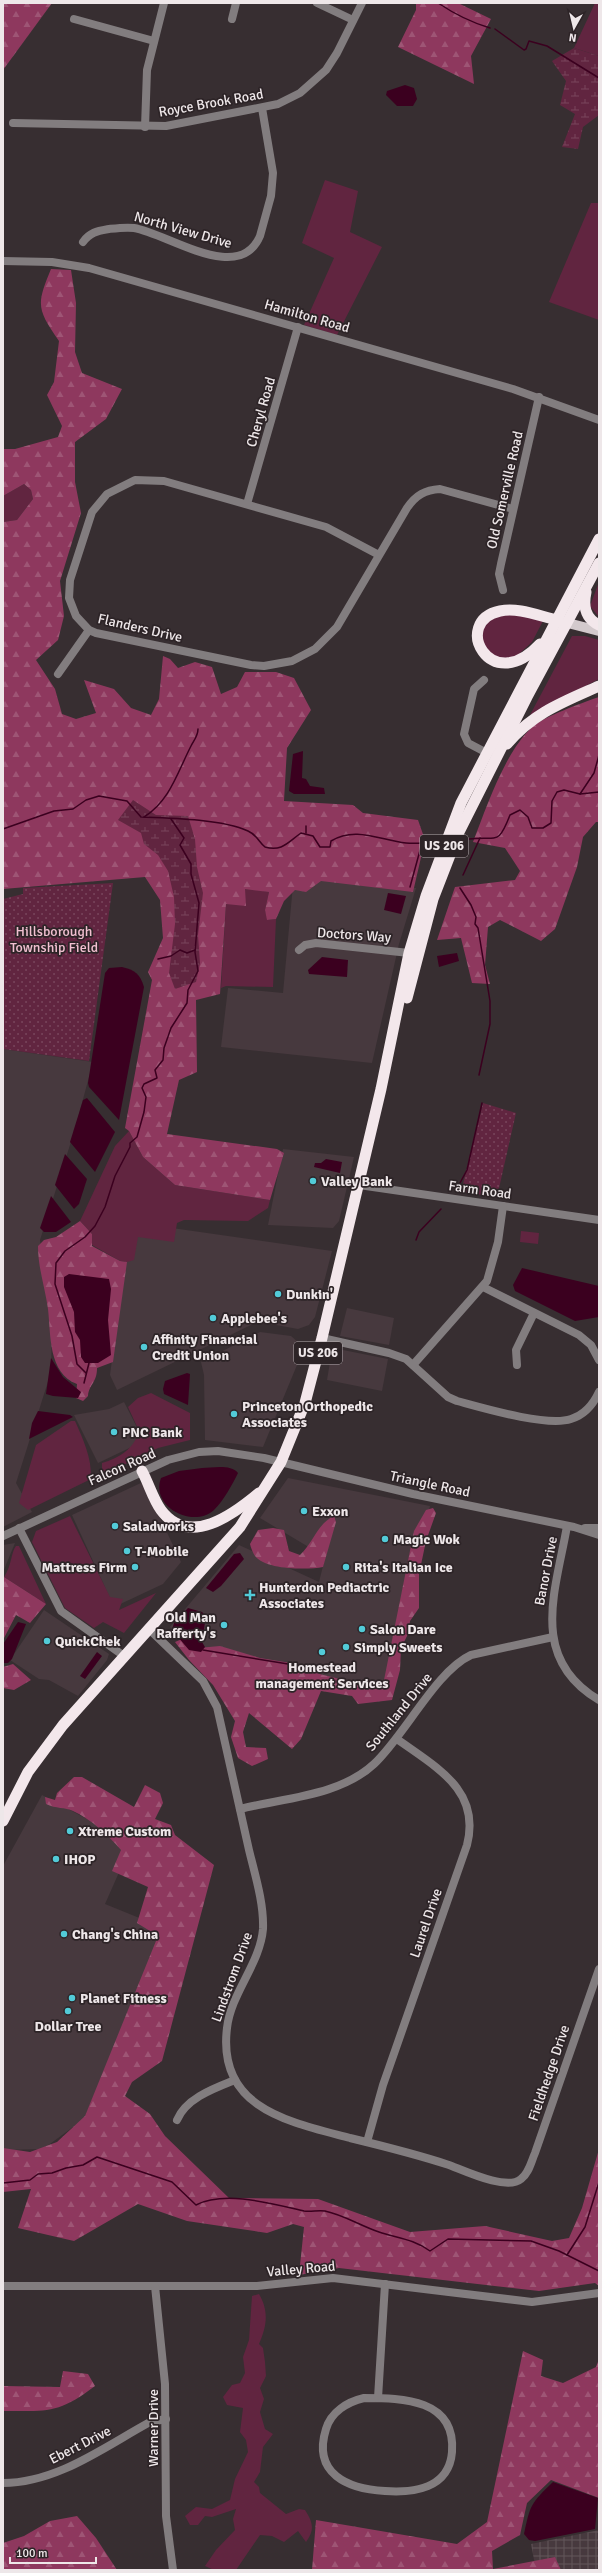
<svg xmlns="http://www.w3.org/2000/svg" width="602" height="2573" viewBox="0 0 602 2573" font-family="Signika,sans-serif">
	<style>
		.built { fill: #47393e }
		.industrial { fill: url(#industrial-grid) }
		.grass { fill: #612540 }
		.forest { fill: url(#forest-firs) }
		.wetland { fill: url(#wetland-marsh) }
		.park { fill: url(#park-dots) }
		.water { fill: #3b001f }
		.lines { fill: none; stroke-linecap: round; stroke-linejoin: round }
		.stream { stroke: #3b001f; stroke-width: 1.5 }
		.minor { stroke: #827d7f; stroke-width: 8 }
		.major { stroke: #d3c9cc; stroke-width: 10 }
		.highway { stroke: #f3e7eb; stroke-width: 11 }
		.poi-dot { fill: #52cbd8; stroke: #2d2427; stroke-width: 1.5 }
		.labels { text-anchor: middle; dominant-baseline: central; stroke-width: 3.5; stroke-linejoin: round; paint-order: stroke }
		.shield { fill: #2d2427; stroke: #b4acaf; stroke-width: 1 }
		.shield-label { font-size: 13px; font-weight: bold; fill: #eee7e9 }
		.street-label { font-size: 14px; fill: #eee7e9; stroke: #2d2427 }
		.park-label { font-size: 14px; fill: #f2c0d1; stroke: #2d2427 }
		.poi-label { font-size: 14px; font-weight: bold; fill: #eee7e9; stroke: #2d2427; text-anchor: start }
	</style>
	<defs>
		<pattern id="industrial-grid" width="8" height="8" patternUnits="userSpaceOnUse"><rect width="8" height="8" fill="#47393e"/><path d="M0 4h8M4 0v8" fill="none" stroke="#62565a"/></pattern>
		<pattern id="forest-firs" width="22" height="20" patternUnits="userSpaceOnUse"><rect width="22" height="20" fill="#8e385e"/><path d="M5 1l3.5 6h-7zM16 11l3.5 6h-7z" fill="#9e5575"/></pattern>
		<pattern id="wetland-marsh" width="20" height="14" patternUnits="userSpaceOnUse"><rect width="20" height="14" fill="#612540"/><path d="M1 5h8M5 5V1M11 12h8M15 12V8" fill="none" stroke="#78455c"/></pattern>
		<pattern id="park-dots" width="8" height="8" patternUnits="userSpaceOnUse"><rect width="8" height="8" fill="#612540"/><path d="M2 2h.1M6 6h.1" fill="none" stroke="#78455c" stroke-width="1.8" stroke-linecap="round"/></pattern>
	</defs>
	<rect width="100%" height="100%" fill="#372e31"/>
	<g class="built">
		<path d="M294,874L416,888L399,944L372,1063L221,1047L228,988L283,993Z"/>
		<path d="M3,1049L93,1062L75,1129L40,1240L52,1326L51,1372L16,1483L32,1512L3,1527Z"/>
		<path d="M283,1149L354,1157L339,1221L333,1228L268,1225Z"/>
		<path d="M130,1222L332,1251L315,1317L309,1325L298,1329L265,1323L253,1324L117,1390L110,1375Z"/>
		<path d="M347,1308L394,1318L389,1345L340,1336Z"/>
		<path d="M260,1332L291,1336L299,1343L302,1353L263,1447L205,1440L204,1375L201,1362Z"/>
		<path d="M338,1349L388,1359L382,1391L327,1380L332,1350Z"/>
		<path d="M124,1402L144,1441L98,1463L74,1415L109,1409Z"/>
		<path d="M288,1478L430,1506L384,1695L188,1647L170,1627L239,1545L319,1582L335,1518L312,1549L260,1518Z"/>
		<path d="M143,1482L181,1562L163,1584L114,1607L72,1515Z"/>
		<path d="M15,1543L3,1572V1545Z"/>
		<path d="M44,1610L109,1654L107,1660L78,1696L49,1680L39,1679L10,1660Z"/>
		<path d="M42,1795L132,1843L105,1904L164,1928L84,2119L43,2149L3,2150V1866Z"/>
	</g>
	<path class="industrial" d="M599,2530V2570H536L531,2544Z"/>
	<g class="grass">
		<path d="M595,3H599V56L574,48Z"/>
		<path d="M325,180L358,191L350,232L382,247L337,335L304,325L334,258L302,243Z"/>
		<path d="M591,203H599V320L549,302Z"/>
		<path d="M24,484L31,490L33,499L17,520L3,522V496Z"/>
		<path d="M599,582V617L590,606Z"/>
		<path d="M514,613L543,621L532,642L520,653L521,656L504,662L482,647L480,633L490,618Z"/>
		<path d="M572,636H585L599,640V679L530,715Z"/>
		<path d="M245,888L269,892L265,910L268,920L276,919L273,987L226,986L221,988L226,904Z"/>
		<path d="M129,1131L143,1157L175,1185L270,1200L268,1208L248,1221L184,1220L177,1223L174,1242L138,1237L134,1260L127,1262L120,1261L92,1245V1234L80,1221L115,1146Z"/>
		<path d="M521,1231L539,1233L538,1244L520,1242Z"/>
		<path d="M151,1393L190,1413V1440L158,1448L105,1474L102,1473V1463C119,1458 134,1449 139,1431L128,1407L138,1398Z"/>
		<path d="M71,1421H75C83,1439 92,1458 91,1479L28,1510L19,1503L36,1445Z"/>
		<path d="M70,1516L110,1597L123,1599L119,1610L156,1593L124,1633L103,1622L94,1628L65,1608L32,1542L36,1531Z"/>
		<path d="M16,1546H19L46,1604L4,1577C12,1565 11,1552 16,1546Z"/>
		<path d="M259,2294C269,2311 267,2326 259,2344L263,2348L265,2362L266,2376L260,2388L264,2399L260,2412L265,2429L273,2434L263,2447L260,2472L254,2482L259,2487L260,2493L286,2514L299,2509L305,2510C313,2522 315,2530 306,2542L298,2531L284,2542L272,2536L260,2535L236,2570H214L205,2566L216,2550L235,2530L233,2519L236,2509L212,2517L205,2516L198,2525H190L185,2516L196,2507L212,2509L230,2500L235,2479L248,2452L246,2440L240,2432L243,2408L227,2405L223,2397L232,2385L240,2383L245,2373L243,2357L249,2340L252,2296Z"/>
	</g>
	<g class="forest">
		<path d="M3,3H52L3,70Z"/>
		<path d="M416,3H458L491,19L471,56L474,84L398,47L416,10Z"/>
		<path d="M51,269L71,270L76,303L75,352L82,373L122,389L106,419L75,442V482L81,513L60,581L64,616L58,640L36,660L55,689L62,714L76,719L96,713L84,680L114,689L131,708L151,715L159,699L163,656L170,659L178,668L195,662L212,667L221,694L237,687L245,672H276L294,678L311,710L287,748L284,801L353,805L363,813L418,820L425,840L413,892L321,881L306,892L295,890L284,901L276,919L267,920L265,910L269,892L245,889L246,906L226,904L220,994L196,1000L197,1072L179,1080L167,1134L277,1149L284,1153L270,1200L175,1185L143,1157L129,1131L125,1128L152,980L148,972L163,938L160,900L145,877L3,889V522L17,520L33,499L31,490L24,484L3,496V449H15L58,437L62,426L47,395L54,382L59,341C37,309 36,305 51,269Z"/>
		<path d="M599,697V822H596L583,837L577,867L555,929L541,941L500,920L488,927L485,965L490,984L472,983L461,938L437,940L455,887L515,880L520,871L505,848L473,842C487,806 504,754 532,727C543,717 584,702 599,697Z"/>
		<path d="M80,1221L92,1234V1246L120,1261L127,1262L113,1362L97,1368C97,1383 89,1384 88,1396L83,1401L76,1398L77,1384C48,1373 51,1335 48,1309C45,1287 38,1268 38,1246L44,1240L56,1237Z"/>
		<path d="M433,1508L436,1513L426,1541L419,1574V1608L410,1621L408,1634L401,1648L400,1670L392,1700L358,1704L352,1696L321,1691L301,1739L292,1749L249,1713L243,1732L246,1747L266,1748L268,1759L252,1766L238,1758L231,1737L235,1721L213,1685L189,1660L175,1642L182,1639L198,1648L220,1646L260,1658L291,1663L299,1669L377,1688L383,1685L414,1531L426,1510Z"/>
		<path d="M334,1516L336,1522L323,1567C307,1570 266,1570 255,1556C253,1553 251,1548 250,1544L258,1530L273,1528L284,1530L289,1551L300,1555C314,1542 317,1524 334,1516Z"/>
		<path d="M4,1577L46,1604L30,1623L16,1615L3,1640Z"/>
		<path d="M13,1664L31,1680L14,1690L3,1688V1667Z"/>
		<path d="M74,1777H82L134,1807L145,1785L160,1793L163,1803L155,1819L171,1825L175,1835L214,1865L162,2061L132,2082L125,2096L150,2114L165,2136L229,2198L318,2199L410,2232L485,2226L552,2241L569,2238L582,2208L599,2149V2286L595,2283L539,2291L339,2268L299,2275L304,2227L293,2224L267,2233L187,2221L138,2204L74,2241L18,2228L31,2189L3,2192V2148L30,2152L57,2142L85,2116L158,1936L137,1923L148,1887L112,1871L121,1850C107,1834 92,1820 73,1811C65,1807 56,1809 46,1804L45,1797L55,1800L57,1793Z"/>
		<path d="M523,2351L543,2360L541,2376L563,2383L596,2367L599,2359V2498L551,2480L527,2503L520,2535L492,2551L493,2569L555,2557L561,2570H312L316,2520L457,2544L487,2522Z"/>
		<path d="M63,2371L88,2374L95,2386C58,2414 48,2411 3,2411V2386L60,2387Z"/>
		<path d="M77,2516L96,2538L117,2570H3V2543L24,2536L50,2521Z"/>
	</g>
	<g class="wetland">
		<path d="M574,48L599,56V115L583,127L578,149L562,147L575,114L560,105L566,81L552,61Z"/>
		<path d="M133,800L156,815L188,816L195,839L197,867L203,893L198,935L200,963L196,982L175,989L169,973L175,924L174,897L168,871L158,855L144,844L141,833L118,820Z"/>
	</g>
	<g class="park">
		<path d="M113,883L89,1061L3,1049V899L23,894V888Z"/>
		<path d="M483,1103L516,1113L497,1197L461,1192Z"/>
	</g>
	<g class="water">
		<path d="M405,85L414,88L417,99L413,106H397L386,95L387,91Z"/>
		<path d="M303,751L302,778L306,779L310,786L324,788L325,794H294L289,791L293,754Z"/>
		<path d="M388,893L406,896L401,914L384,910Z"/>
		<path d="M457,953L459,961L439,967L437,956Z"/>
		<path d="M322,957L348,960L347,977L309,974L308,970Z"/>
		<path d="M122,967C135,970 140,974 144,987L119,1120L89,1087L88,1083L105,973L109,968Z"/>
		<path d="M87,1098L115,1132L95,1172L70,1142L83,1100Z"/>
		<path d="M65,1154L87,1179L79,1204L74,1209L55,1185Z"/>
		<path d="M326,1159L342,1162L340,1173L314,1167L315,1163H321Z"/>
		<path d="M51,1196L71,1222L56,1232H44L40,1228Z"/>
		<path d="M522,1268L599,1286V1317L575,1321L515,1291L513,1285Z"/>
		<path d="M69,1274L109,1279L111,1289L108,1320L111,1355L98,1363H85L81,1357L80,1340L75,1332L74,1312L64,1287V1277Z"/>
		<path d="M51,1358L63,1377L81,1392L78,1398L53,1396L46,1394Z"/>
		<path d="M187,1373L190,1374L188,1405L164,1394L163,1389L165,1381Z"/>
		<path d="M38,1411L70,1415L73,1417L29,1439L32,1423Z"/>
		<path d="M202,1468C212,1468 231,1464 238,1473C232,1485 224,1500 214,1510C193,1529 150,1507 161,1478L179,1471Z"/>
		<path d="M240,1553L244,1559L221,1586L213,1592L206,1588L234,1554Z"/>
		<path d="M188,1608L202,1612L206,1616L202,1642L205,1647L201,1652L189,1650L172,1630L174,1623Z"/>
		<path d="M18,1622L26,1624L12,1659L8,1663H3V1644Z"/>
		<path d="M97,1652L102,1656L85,1679L80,1676Z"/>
		<path d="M553,2482L598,2498L595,2529L535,2541L529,2540L524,2534C530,2505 531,2503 553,2482Z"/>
	</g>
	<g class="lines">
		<g class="stream">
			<path d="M438,3C453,13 473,23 490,28"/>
			<path d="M495,29L524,50L526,49L529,41L547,46L599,78"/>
			<path d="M580,794L594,773L599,755"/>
			<path d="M144,817C170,801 178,771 191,746C194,740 198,736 198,729"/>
			<path d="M3,829L54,811L73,809L86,800L99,796L127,801L141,817C170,818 222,819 248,831C257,835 258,841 265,847C282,852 288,842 301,833L313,836L320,847H330L331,841C355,826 380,840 406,843C415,844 425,843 434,842"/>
			<path d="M306,833V826"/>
			<path d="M469,839C498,836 498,846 510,815L520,810L528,817L532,828H543L551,823L552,801L557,792L564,790L580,794L599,792"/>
			<path d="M463,875L480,838"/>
			<path d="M410,887L422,843"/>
			<path d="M460,888L471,905L476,917L475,924L478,928L490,1001V1024L479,1075"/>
			<path d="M158,959L171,956L180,950L187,953L195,950"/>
			<path d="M460,1183L467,1170L482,1103"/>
			<path d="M416,1240L419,1232L441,1209"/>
			<path d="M86,1373L77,1364L72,1336L55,1284L56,1263L65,1251L85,1237L95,1226L105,1207L115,1176L130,1147V1143L137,1137L144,1112L146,1097L142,1088L144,1084L157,1078L155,1070L163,1060L164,1048L171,1028L187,1003L188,990L198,971L195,952L199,903L191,874V864L180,845L184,838L171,819"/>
			<path d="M84,1383L89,1363"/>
			<path d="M203,1650L288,1664"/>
			<path d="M3,2183L30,2180L38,2174L52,2173L66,2168L83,2165L97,2157L172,2182L196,2205C225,2190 273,2204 304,2211C311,2212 318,2210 325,2211C344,2215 361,2226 379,2232C397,2238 414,2239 430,2251L448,2239L531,2241L559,2251L599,2271"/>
			<path d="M567,2255L585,2227L599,2182"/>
		</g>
		<g class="minor">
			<path d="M317,3L353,20"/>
			<path d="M74,19L154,41"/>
			<path d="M232,19L236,3"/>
			<path d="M13,123L166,126L278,104L300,93L326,70L337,53L362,3"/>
			<path d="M145,127L147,70L164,3"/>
			<path d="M83,242C90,232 98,231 109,229C118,228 126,227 134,228C169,234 239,285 260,236L271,196L273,173L262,108"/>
			<path d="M3,261L52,262L89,268L513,389L599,420"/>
			<path d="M247,504L298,327"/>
			<path d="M379,555L326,527L164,481L135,480L107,494L92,512L70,580L69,598L76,616L89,630L96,633L251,665L264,666L292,661L315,649L337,627L407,508C416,495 425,490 440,489L513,509"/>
			<path d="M503,590L499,574L501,564L539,397"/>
			<path d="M58,674L89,630"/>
			<path d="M484,680L474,689L464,734L468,743L487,753"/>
			<path d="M299,950L305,945L316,943L409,953"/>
			<path d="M359,1185L599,1220"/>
			<path d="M483,1287L579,1335L591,1345L599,1360"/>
			<path d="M322,1338L389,1353L406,1359L448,1397L457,1401C483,1408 547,1427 571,1419C584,1415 593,1405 599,1392"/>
			<path d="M413,1365L487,1281L498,1242L503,1206"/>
			<path d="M517,1365L516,1350L534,1313"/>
			<path d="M567,1526C556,1590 528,1658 599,1700"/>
			<path d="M19,1528L61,1611L124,1656"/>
			<path d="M585,1528H599"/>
			<path d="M3,1536L168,1460L199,1452L218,1451L264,1458L413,1494L574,1527L599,1535"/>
			<path d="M150,1630L203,1681L217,1707C228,1755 238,1802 249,1850C255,1875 264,1903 263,1929C260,1964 231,1993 227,2028C217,2109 290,2122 350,2138C383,2146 416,2154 449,2165C465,2171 507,2191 521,2179C529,2173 531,2162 535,2153L599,1969"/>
			<path d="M240,1809C283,1798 340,1796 374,1764C405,1735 436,1671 471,1655L553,1637"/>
			<path d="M177,2120C186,2098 215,2088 235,2080"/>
			<path d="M367,2142L383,2085L467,1845C481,1790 437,1768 397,1739"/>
			<path d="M3,2286H257L333,2278L532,2302L599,2293"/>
			<path d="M155,2286L165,2384L166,2516L173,2570"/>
			<path d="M364,2398C403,2398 456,2399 452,2452C449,2489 413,2493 385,2491C348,2489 312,2474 326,2429C331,2412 347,2402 364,2398Z"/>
			<path d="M378,2398L385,2284"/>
			<path d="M3,2483C57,2483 104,2447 150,2422L166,2419"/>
		</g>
		<path class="major" d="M560,621L599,631"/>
		<g class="highway">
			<path d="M586,592C583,606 585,618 599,625"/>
			<path d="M540,644C490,698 451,621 500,611C518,607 539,616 557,620"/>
			<path d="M507,744C533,713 563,702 599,686"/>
			<path d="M407,998L433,899L459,832L527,697L599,563"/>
			<path d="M142,1471C149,1484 153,1499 161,1510C189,1548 234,1514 259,1493"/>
			<path d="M3,1821L28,1772L63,1725L240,1527L281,1462L305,1403L322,1338L381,1089L409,953L426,896L461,803L599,539"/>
		</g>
	</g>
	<g class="poi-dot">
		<circle cx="313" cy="1181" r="4"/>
		<circle cx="278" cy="1294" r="4"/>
		<circle cx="213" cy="1318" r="4"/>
		<circle cx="144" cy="1347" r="4"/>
		<circle cx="234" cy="1414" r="4"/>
		<circle cx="114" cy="1432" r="4"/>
		<circle cx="304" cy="1511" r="4"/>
		<circle cx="115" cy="1526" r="4"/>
		<circle cx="385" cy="1539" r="4"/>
		<circle cx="127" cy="1551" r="4"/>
		<circle cx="135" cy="1567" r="4"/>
		<circle cx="346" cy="1567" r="4"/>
		<path d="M248 1589h4v4h4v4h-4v4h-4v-4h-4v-4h4z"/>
		<circle cx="224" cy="1625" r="4"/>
		<circle cx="362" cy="1629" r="4"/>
		<circle cx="47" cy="1641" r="4"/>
		<circle cx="346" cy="1647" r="4"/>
		<circle cx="322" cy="1652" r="4"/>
		<circle cx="70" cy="1831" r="4"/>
		<circle cx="56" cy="1859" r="4"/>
		<circle cx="64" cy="1934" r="4"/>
		<circle cx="72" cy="1998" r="4"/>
		<circle cx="68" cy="2011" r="4"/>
	</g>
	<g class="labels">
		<g class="shield">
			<rect x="420" y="835" width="48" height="22" rx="3"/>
			<rect x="294" y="1342" width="48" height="22" rx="3"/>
		</g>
		<g class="shield-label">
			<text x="444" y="846">US 206</text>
			<text x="318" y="1353">US 206</text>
		</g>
		<g class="street-label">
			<text transform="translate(211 103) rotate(-10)">Royce Brook Road</text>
			<text transform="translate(183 230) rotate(16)">North View Drive</text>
			<text transform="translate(307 316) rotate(16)">Hamilton Road</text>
			<text transform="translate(261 412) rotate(-74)">Cheryl Road</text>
			<text transform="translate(505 490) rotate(-77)">Old Somerville Road</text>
			<text transform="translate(140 628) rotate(13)">Flanders Drive</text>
			<text transform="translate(354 935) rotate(4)">Doctors Way</text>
			<text transform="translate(480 1190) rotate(8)">Farm Road</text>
			<text transform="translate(122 1467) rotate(-24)">Falcon Road</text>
			<text transform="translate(430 1484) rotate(12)">Triangle Road</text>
			<text transform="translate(546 1571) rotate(-79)">Banor Drive</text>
			<text transform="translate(399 1712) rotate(-51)">Southland Drive</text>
			<text transform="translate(426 1923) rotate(-71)">Laurel Drive</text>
			<text transform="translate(232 1977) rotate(-70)">Lindstrom Drive</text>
			<text transform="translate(549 2073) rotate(-71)">Fieldhedge Drive</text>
			<text transform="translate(301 2269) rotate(-5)">Valley Road</text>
			<text transform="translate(153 2428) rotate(-90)">Warner Drive</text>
			<text transform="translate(80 2445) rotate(-27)">Ebert Drive</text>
		</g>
		<g class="park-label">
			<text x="54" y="931">Hillsborough<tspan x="54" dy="16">Township Field</tspan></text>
		</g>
		<g class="poi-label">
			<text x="321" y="1181">Valley Bank</text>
			<text x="286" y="1294">Dunkin'</text>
			<text x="221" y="1318">Applebee's</text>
			<text x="152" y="1339">Affinity Financial<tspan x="152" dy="16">Credit Union</tspan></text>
			<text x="242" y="1406">Princeton Orthopedic<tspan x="242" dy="16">Associates</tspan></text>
			<text x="122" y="1432">PNC Bank</text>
			<text x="312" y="1511">Exxon</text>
			<text x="123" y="1526">Saladworks</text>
			<text x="393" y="1539">Magic Wok</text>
			<text x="135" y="1551">T-Mobile</text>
			<text x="127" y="1567" text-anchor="end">Mattress Firm</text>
			<text x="354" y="1567">Rita's Italian Ice</text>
			<text x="259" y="1587">Hunterdon Pediactric<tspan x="259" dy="16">Associates</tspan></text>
			<text x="216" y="1617" text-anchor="end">Old Man<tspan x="216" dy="16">Rafferty's</tspan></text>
			<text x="370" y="1629">Salon Dare</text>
			<text x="55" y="1641">QuickChek</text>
			<text x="354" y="1647">Simply Sweets</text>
			<text x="322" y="1667" text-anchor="middle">Homestead<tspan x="322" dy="16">management Services</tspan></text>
			<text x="78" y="1831">Xtreme Custom</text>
			<text x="64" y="1859">IHOP</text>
			<text x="72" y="1934">Chang's China</text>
			<text x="80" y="1998">Planet Fitness</text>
			<text x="68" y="2026" text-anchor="middle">Dollar Tree</text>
		</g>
	</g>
	<rect width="602" height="2573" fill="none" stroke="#eee7e9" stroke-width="8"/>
	<g transform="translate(574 28) rotate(188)" stroke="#2d2427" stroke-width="3" paint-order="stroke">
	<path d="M0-3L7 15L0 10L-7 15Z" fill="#eee7e9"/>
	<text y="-6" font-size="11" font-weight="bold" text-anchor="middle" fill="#eee7e9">N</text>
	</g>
	<path d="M10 2557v6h86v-6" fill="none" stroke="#eee7e9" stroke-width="2"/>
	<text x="16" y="2557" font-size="12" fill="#eee7e9" stroke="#2d2427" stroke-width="3" paint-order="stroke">100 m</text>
</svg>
